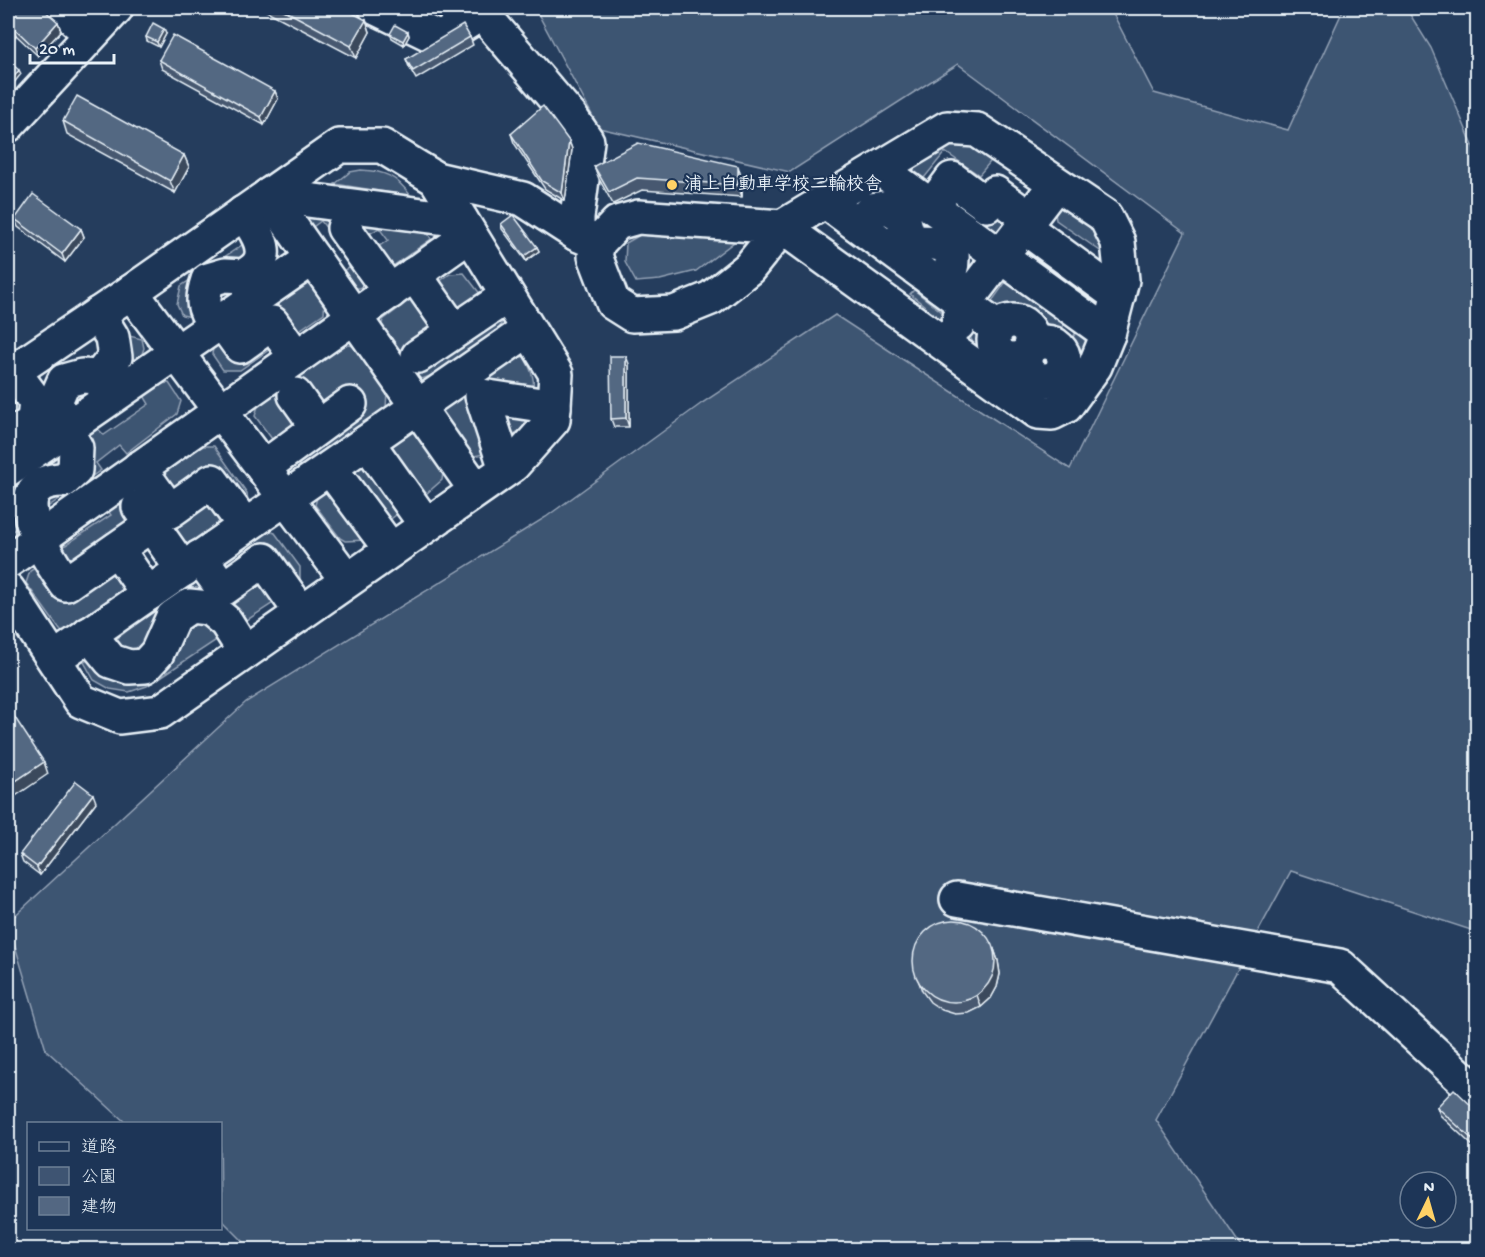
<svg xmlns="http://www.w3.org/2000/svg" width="1485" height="1257" viewBox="0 0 1485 1257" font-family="'Gochi Hand','Klee One',sans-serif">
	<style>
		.green { fill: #3e5472; stroke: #93a2b5; stroke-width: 1.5 }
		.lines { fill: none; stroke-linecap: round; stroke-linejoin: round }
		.minor-casing { stroke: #e8f1f8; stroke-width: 38 }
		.minor { stroke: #1d3557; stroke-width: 33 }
		.wall { fill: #475970; stroke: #e8f1f8; stroke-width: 1.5 }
		.shaded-wall { fill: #3a485b; stroke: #e8f1f8; stroke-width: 1.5 }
		.building { fill: #536782; stroke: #e8f1f8; stroke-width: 1.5 }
		.poi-dot { fill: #ffd166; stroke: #1d3557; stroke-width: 2 }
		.labels { text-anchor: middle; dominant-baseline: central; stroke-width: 4.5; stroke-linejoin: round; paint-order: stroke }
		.poi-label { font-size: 18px; font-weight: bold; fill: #e8f1f8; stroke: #1d3557; text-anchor: start }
	</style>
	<rect width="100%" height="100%" fill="#253d5d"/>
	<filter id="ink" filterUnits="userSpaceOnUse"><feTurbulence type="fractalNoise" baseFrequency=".0167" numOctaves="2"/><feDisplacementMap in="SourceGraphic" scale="12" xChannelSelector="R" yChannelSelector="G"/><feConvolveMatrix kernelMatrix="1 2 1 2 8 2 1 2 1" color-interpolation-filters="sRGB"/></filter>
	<g filter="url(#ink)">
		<g class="green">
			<path d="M535,8H1110L1154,93L1288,130L1344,8H1406L1431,48L1477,155V932L1291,871L1156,1120L1243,1249H251L221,1219L220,1124L126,1123L46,1050L8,922L246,702L546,517L702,403L835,315L1070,469L1185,233L958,64L790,172L599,128Z"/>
			<path d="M961,140L990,156V162L979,175L945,152L924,178H918L911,172L914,163Z"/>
			<path d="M361,170C385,171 396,176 411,196L335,184L350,172Z"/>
			<path d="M952,186L1014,212L1002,233H992L947,201Z"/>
			<path d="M1060,207C1079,215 1100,232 1103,253L1056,220L1055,212Z"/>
			<path d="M304,212L425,233L429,235L431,239L390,268L375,249L388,240L379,228L361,239L373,280L360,288H351L339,274L353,264L321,221L310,229L302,218Z"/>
			<path d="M647,231L738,239L696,271L660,280L636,282L625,262L626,243Z"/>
			<path d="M248,241L255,242L197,318L182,315L177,304L181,286Z"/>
			<path d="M1031,248L1094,295V300L1090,301L1027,256V250Z"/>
			<path d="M464,273L481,295L460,316L436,284L450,274Z"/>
			<path d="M306,282L311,283L325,298L324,313L295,333L239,326Z"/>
			<path d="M1005,283H1016L1063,320V328L1055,339H1037C1031,315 1020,311 998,319L987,308Z"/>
			<path d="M914,290L947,316L942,322L925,311V306L910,294Z"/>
			<path d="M414,297L492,318L502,322L498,331L430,376L422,379L414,376L381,327L383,320Z"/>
			<path d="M974,326L990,339C991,358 1003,364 1021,363C1028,380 1037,390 1056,383L1060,385L1059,390L1052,397L1042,396L977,349L971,339L970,332Z"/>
			<path d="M1077,331L1088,339L1089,348L1072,379L1067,376L1066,372L1068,344Z"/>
			<path d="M121,334L142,339L144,348L141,357L73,404L64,396Z"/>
			<path d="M269,334L276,345L240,370H223L212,354L214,343Z"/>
			<path d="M342,344L354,346L387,391L386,408L302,465L294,466L300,421L281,441L272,439L255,416L258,406Z"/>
			<path d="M517,356L524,357C532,370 535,380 533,394L480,385L489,453L474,456L465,453L440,418L442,410Z"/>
			<path d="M169,383L181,401L177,414L126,453L119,445L96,463L101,470L33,517L80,439L96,427L104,435L149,404L143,394L158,384Z"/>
			<path d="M495,407L531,413L521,430L512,435Z"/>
			<path d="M405,431L416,433L443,472L442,480L426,494L414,493L383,447Z"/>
			<path d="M203,446H214L247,493L248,502L243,508L178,496L160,473Z"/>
			<path d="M67,449L69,465C30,475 1,479 18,527L8,534V489Z"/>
			<path d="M368,458L400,512L388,521L348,472Z"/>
			<path d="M143,485L211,495L225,522L179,550Z"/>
			<path d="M325,485L365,540L345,541L340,538L315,505L318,494Z"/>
			<path d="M124,498L142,523L68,571L55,552L111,515L107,509Z"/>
			<path d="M262,529L275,533L300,567V584L230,574L217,560Z"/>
			<path d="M40,565L107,569L123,574L125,591L73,632L60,630L26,583L30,571Z"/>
			<path d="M196,575H254L281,598L244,622L215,602L139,658L108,646Z"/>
			<path d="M196,615L224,635L147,686L129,692L110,689L94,680L84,662L94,656L108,670L170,642Z"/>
		</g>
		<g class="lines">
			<g class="minor-casing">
				<g id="minor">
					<path d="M61,8L91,34"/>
					<path d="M376,8L440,39L482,13L570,116L587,141L577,217V234"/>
					<path d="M8,125L116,8"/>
					<path d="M880,169L1108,334"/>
					<path d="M436,179L523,199L577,234L598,243L617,223L638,217L782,227L1038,412L1052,413L1066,406L1095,366L1108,334L1122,280L1118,242L1105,216L977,130L947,128L782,227L749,268L711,298L674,313L632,315L613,303L595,256L598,243"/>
					<path d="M269,195L461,220"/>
					<path d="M825,201L997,328"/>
					<path d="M932,206L952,179L987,205L995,193L1030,219"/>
					<path d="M858,225L872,210L889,207L903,216C911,253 915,237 945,245L952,252C953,267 950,275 942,287"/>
					<path d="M1024,227L1118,296"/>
					<path d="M344,228L390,292"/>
					<path d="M313,258L476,490"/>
					<path d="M414,274L454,331"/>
					<path d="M131,292L347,580"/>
					<circle cx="1013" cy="340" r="19"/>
					<path d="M222,321L240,346L272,323L296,357"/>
					<path d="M958,324L964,304L1056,184"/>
					<path d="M214,326C203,307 201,301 208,280L225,275L245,276C249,273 254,270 257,266C271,250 253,226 243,213"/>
					<circle cx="1045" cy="361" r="19"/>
					<path d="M418,356L507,296"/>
					<path d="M8,375L131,292L339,146H382L436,179L556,374L553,420L513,465L160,712L120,717L81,701L8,590"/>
					<path d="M295,395L317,426"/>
					<path d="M65,429L76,448L75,470L64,480C0,480 42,550 66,584L151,525"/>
					<path d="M8,431H21L34,420L36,402L13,371"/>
					<path d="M55,436L57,397L64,381L82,376L99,377L115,357L112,337L98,314"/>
					<path d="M367,442L426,525"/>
					<path d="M139,468L170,511L212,481L245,526"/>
					<path d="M263,468L350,404"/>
					<path d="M330,468L391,550"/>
					<path d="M8,469L313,258L269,195"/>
					<path d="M506,469L482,396L554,407"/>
					<path d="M139,507L183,570"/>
					<path d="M117,549L148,594"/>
					<path d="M200,557L223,589L264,560L301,612"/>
					<path d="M8,561L470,235"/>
					<path d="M89,634L111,661L129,667L145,666L157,653L173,617L189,606L209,608L226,622L245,652"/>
					<path d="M54,659L528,330"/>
					<path d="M957,899L1340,966L1478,1093"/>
				</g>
			</g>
			<use href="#minor" class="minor"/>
		</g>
		<g class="wall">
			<path d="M8,8L58,22L61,31L38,56L16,35L8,45Z"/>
			<path d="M261,8H343L366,20L370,32L356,58Z"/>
			<path d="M408,32L409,36L404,45L392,38L390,34Z"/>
			<path d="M166,34L159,47L147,41L146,37Z"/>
			<path d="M470,37L473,45L416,79L409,67L406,59Z"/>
			<path d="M159,60L275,91L278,99L264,125L162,69Z"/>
			<path d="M63,121L184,155L189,167L175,193L67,134Z"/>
			<path d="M511,134L569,141L572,149L565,201L545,189L514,143Z"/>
			<path d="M594,166L742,179V197L642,190L613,204L599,179Z"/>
			<path d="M15,219L81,229L84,237L65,262L18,227Z"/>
			<path d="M501,224L537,247L539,251L526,261L502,229Z"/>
			<path d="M629,364V427H614L611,419Z"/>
			<path d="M96,802L40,875L23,862L20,854Z"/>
			<path d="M994,949L998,961L1000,974L997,987L991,998L981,1007L969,1013L955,1014L942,1010L930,1002L922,991L918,979Z"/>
			<path d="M1437,1107L1478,1112V1145L1475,1148L1440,1115Z"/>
		</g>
		<g class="shaded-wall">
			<path d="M366,20L370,32L356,58L351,46Z"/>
			<path d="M58,22L61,31L38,56L35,48Z"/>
			<path d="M13,27L16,35L8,45V34Z"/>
			<path d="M164,29L166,34L159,47L157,42Z"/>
			<path d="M408,32L409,36L404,45L403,41Z"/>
			<path d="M19,70L21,74L9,89L8,84Z"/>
			<path d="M275,91L278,99L264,125L261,117Z"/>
			<path d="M569,141L572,149L565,201L562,193Z"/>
			<path d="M184,155L189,167L175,193L170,181Z"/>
			<path d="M738,166L742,179V197L738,185Z"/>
			<path d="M81,229L84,237L65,262L62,254Z"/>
			<path d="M537,247L539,251L526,261L524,256Z"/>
			<path d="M626,356L629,364V427L626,418Z"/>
			<path d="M44,762L48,774L8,801V786Z"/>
			<path d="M93,794L96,802L40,875L37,867Z"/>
			<path d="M994,949L998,961L1000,974L997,987L991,998L981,1007L977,995Z"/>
			<path d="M1478,1134V1145L1475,1148L1472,1139Z"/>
		</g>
		<g class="building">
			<path d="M8,8H42L58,22L35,48L13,27L8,34Z"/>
			<path d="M280,8H343L366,20L351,46Z"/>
			<path d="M153,23L164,29L157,42L146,37Z"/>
			<path d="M395,25L408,32L403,41L390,34Z"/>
			<path d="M463,25L470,37L413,71L406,59Z"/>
			<path d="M173,35L275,91L261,117L159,60Z"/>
			<path d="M8,61L19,70L8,84Z"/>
			<path d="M77,96L184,155L170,181L63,121Z"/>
			<path d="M543,106L569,141L562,193L542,181L511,134Z"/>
			<path d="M638,143L738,166V185L637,178L609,192L594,166Z"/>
			<path d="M33,194L81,229L62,254L15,219Z"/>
			<path d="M513,215L537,247L524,256L501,224Z"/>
			<path d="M610,356H626V418L611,419Z"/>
			<path d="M8,707L44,762L8,786Z"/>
			<path d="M76,781L93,794L37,867L20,854Z"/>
			<circle cx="954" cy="961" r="41"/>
			<path d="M1454,1089L1478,1112V1134L1472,1139L1437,1107Z"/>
		</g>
	</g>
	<circle class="poi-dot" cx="672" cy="185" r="6"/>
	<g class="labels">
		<g class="poi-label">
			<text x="684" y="185">浦上自動車学校二輪校舎</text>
		</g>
	</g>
	<rect width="1485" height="1257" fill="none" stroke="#1d3557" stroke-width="30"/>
	<rect x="15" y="15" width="1455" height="1227" fill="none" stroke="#e8f1f8" stroke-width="2" filter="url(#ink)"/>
	<rect x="27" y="1122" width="195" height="108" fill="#1d3557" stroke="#6e8097" stroke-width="1.5"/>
	<rect x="39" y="1142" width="30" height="9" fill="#1d3557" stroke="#6e8097" stroke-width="1.5"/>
	<text x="81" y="1152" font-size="18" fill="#e8f1f8">道路</text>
	<rect x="39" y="1167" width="30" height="18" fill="#3e5472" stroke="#6e8097" stroke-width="1.5"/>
	<text x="81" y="1182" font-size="18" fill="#e8f1f8">公園</text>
	<rect x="39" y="1197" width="30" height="18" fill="#536782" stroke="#6e8097" stroke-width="1.5"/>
	<text x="81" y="1212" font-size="18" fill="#e8f1f8">建物</text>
	<g transform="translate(1428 1200) rotate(5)"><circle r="28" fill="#1d3557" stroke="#6e8097" stroke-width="1.5"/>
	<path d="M0-4.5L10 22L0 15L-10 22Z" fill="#ffd166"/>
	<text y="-9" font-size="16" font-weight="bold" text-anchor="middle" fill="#e8f1f8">N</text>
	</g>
	<path d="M30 54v9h84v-9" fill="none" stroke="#e8f1f8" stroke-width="3"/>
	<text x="39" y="54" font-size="18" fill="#e8f1f8" stroke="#1d3557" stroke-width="4.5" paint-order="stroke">20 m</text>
</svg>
